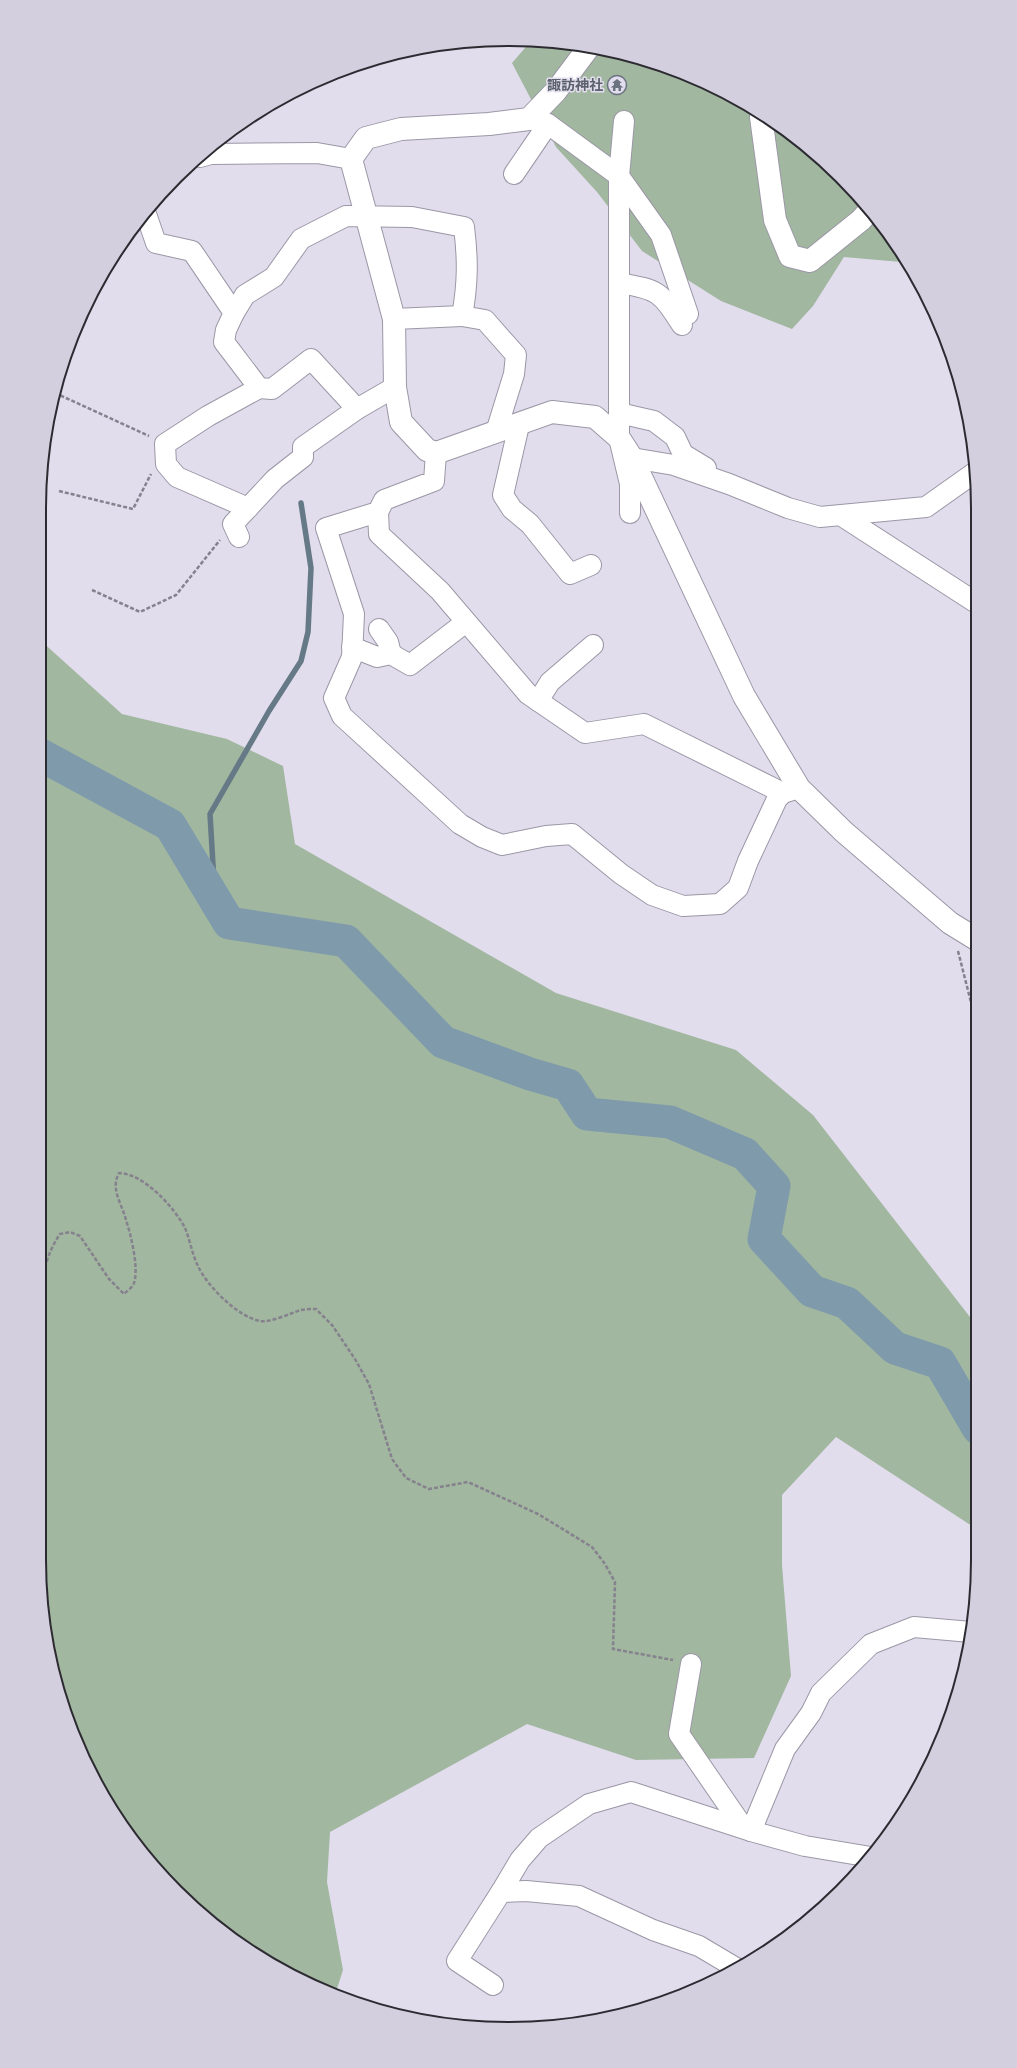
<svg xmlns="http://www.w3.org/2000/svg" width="1017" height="2068" viewBox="0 0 1017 2068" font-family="'Roboto Serif','Noto Sans JP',serif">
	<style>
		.forest { fill: #a2b7a0 }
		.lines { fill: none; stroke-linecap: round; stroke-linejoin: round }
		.stream { stroke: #667987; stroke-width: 5.5 }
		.river { stroke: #7f9bab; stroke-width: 33 }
		.minor-casing { stroke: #9b97a6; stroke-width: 22 }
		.tertiary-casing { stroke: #9b97a6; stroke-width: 24 }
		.path { stroke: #85828d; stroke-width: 2.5; stroke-dasharray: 4 2; stroke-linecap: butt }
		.minor { stroke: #fff; stroke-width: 20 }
		.tertiary { stroke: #fff; stroke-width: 22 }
		.labels { text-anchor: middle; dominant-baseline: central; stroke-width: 3; stroke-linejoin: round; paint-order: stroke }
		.worship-label { font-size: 14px; font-weight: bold; fill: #5b616d; stroke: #e1dded; text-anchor: end }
		.rim { fill: none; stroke: #2d2b32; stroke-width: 2 }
	</style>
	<rect width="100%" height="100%" fill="#e1dded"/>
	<g class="forest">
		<path d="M531,41L600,48L688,75L794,136L881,223L908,269L901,262L844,257L813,306L792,329L721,301L642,251L597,192L556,147L512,63Z"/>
		<path d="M39,639L122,714L227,739L283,766L295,844L556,993L736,1050L813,1115L977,1326L978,1530L836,1437L782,1495V1565L791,1676L754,1758L636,1760L527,1724L330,1832L327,1882L343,1970L335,1995L274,1966L199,1912L136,1845L102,1794L64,1711L48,1651L39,1559Z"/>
	</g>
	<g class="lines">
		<path class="stream" d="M215,899L210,814L269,711L301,661L308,632L311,568L301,503"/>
		<path class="river" d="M39,754L170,825L229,923L346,941L443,1042L530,1074L568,1085L587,1114L670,1122L745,1154L774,1186L764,1239L812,1291L847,1303L895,1348L940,1363L978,1428"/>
		<g class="minor-casing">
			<g id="minor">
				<path d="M529,119L548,124L619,176L661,235L688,314"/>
				<path d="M624,121L619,176V438L630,484V513"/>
				<path d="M200,157L211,154L317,153L351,159"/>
				<path d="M514,174L548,124"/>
				<path d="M146,214L156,243L192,251L234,313L226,330L224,342L259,388L272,389L311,359L357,409L395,387"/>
				<path d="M619,283C659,290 660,291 682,325"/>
				<path d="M234,313L245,295L274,277L301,239L346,216L412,217L464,227C468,259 468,283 462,316L394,319"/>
				<path d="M462,316L485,320L516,355L514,374L496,432"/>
				<path d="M619,413L654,421L675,437L683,454L706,468"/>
				<path d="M519,425L503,495L512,509L530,524L570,574L591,565"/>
				<path d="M436,453L434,481L384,500L378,512L326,528L354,614L352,657L334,698L342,716L460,824L482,837L502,845L546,836L572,834L621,874L652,895L683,906L720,904L738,888L748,861L777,799L783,793L799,788"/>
				<path d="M632,458L674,465L729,484L788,508L820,517L926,507L974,473"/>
				<path d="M248,508L177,477L166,464L165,444L208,416L259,388"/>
				<path d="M378,512L379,534L440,591L528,694L585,733L644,724L783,793"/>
				<path d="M842,516L975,602"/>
				<path d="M239,537L233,524L275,479L303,457V447L357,409"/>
				<path d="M379,629L388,642L391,654"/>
				<path d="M352,647L377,657L391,654L410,665L466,622"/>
				<path d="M538,701L550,682L593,645"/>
				<path d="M691,1664L679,1734L743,1827"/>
				<path d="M751,1831L785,1749L811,1713L821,1693L871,1644L914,1627L971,1632"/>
				<path d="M736,1968L699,1946L653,1930L579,1896L526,1891L501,1892L520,1860L539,1838L589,1804L631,1792L751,1831L805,1846L871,1857"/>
				<path d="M493,1985L457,1961L501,1892"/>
			</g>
		</g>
		<g class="tertiary-casing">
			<g id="tertiary">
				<path d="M589,47L556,91L529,119L489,124L401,129L366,138L351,159L394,319L395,387L401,422L427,450L436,453L552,412L595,417L619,438L632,458L744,696L799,788L844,832L950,923L976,939"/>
				<path d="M761,117L775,220L790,256L810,261L861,220L869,211"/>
			</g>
		</g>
		<g class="path">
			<path d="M55,393L149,436"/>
			<path d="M59,491L133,509L151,474"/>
			<path d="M92,590L140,612L176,595L220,540"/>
			<path d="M958,951L976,1022"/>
			<path d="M39,1440C46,1430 43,1410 42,1398C41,1347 29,1279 60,1234L70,1232L80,1236L109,1279L124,1294C127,1291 133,1287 134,1283C139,1268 131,1235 126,1220C122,1204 110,1189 119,1173C143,1173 175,1208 185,1228C190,1240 192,1254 198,1266C207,1286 238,1317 260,1321C270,1323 291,1313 301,1310C306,1309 311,1309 316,1309L332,1325L355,1359L369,1384L392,1459L406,1478L429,1489L468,1482L538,1514L592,1547L605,1564L615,1582L613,1649L673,1660"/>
		</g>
		<use href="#minor" class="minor"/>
		<use href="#tertiary" class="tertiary"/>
	</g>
	<defs>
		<g id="temple-ring" transform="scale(1)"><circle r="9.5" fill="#e1dded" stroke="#6b7280" stroke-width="1.5"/><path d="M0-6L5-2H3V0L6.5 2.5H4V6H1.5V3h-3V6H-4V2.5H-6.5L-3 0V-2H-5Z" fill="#6b7280"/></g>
	</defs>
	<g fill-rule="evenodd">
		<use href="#temple-ring" x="617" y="85"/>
	</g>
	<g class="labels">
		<g class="worship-label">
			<text x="603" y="85">諏訪神社</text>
		</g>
	</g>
	<path d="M0 0H1017V2068H0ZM508 46H509A462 462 0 0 1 971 508V1560A462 462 0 0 1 509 2022H508A462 462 0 0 1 46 1560V508A462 462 0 0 1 508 46Z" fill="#d3cfde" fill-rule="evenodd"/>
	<path class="rim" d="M508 46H509A462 462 0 0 1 971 508V1560A462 462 0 0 1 509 2022H508A462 462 0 0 1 46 1560V508A462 462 0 0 1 508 46Z"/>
</svg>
